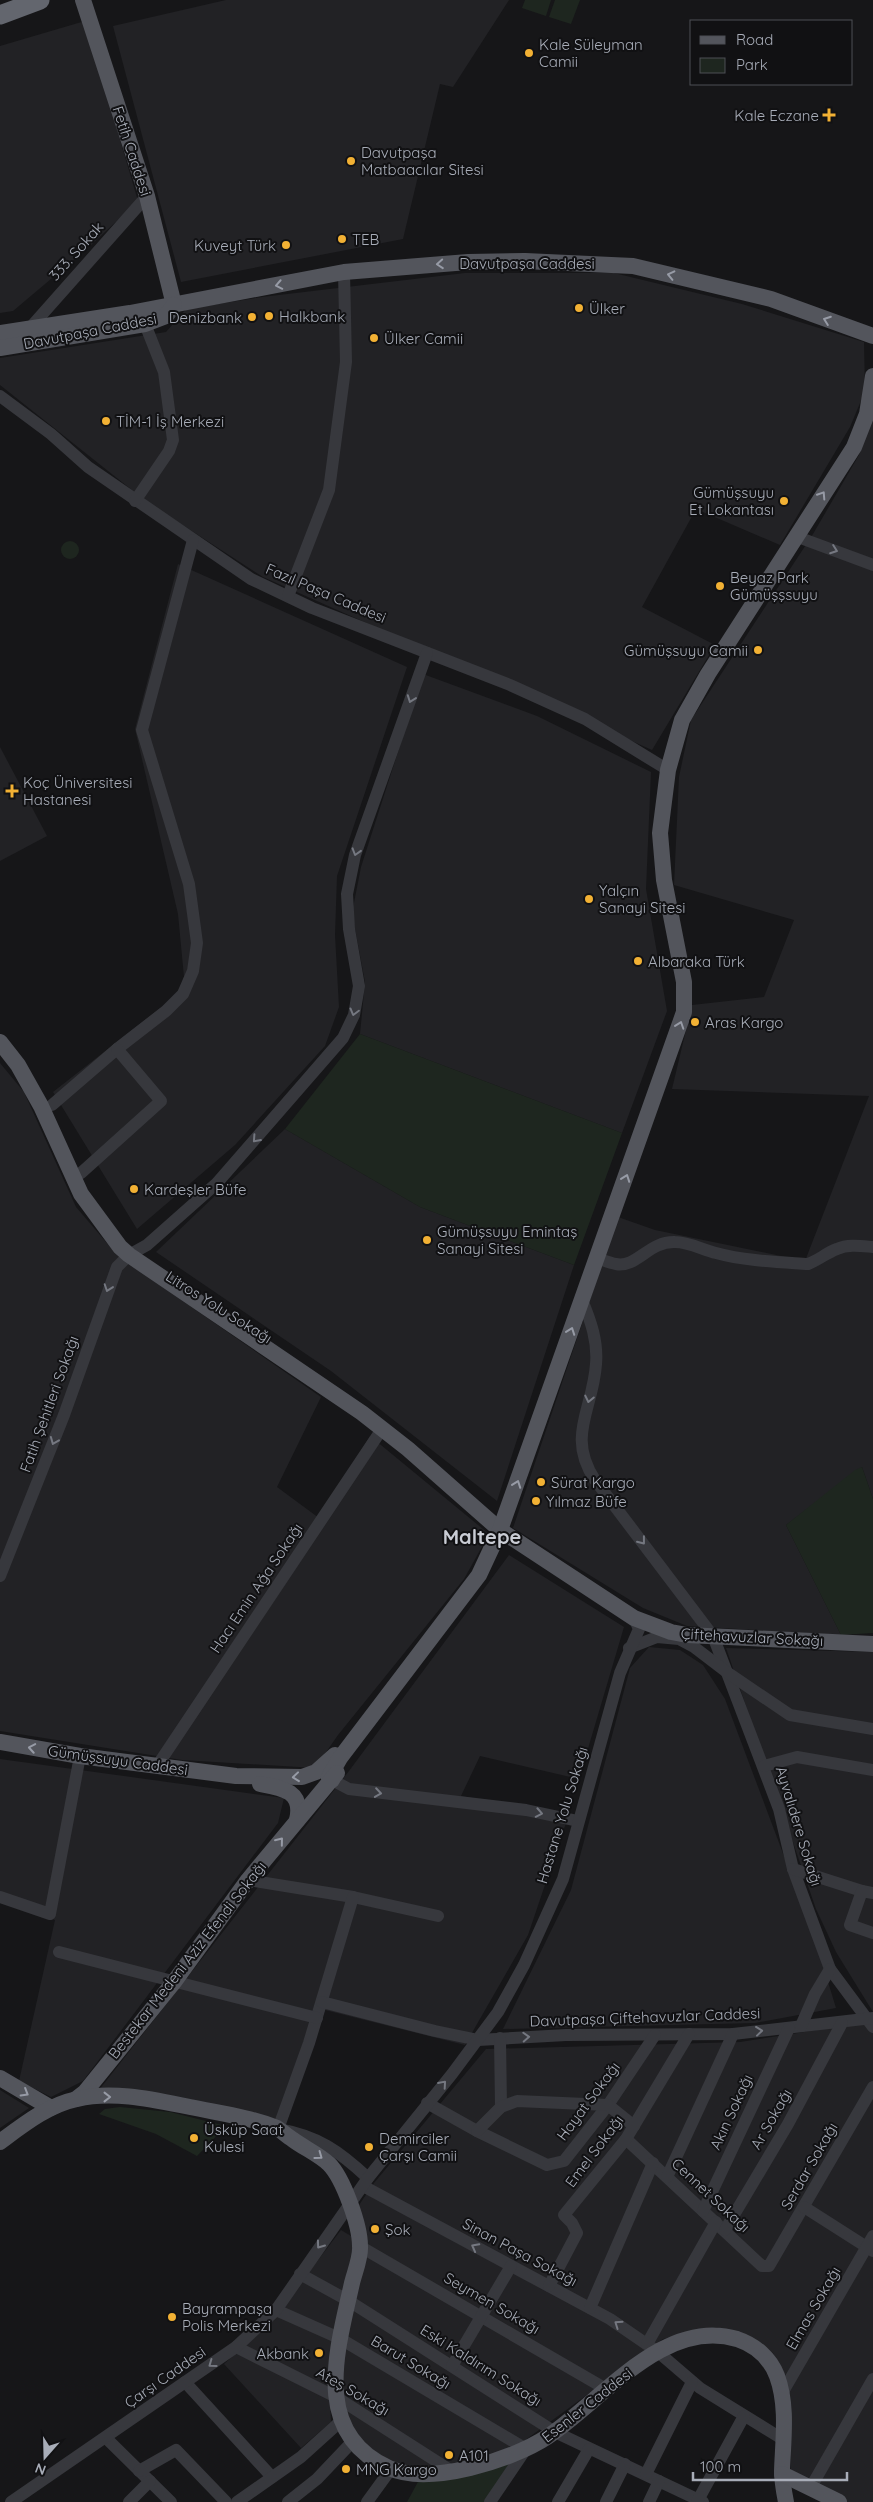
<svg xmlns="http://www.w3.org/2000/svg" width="873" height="2502" viewBox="0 0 873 2502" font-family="Quicksand,sans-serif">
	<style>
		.built { fill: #222225 }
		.green { fill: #1e261f }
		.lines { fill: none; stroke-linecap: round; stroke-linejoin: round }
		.minor { stroke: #37383d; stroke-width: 12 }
		.major { stroke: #53555c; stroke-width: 16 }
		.highway { stroke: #63666e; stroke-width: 19 }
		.oneway { stroke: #979ba6 }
		.oneway2 { stroke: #757881 }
		.poi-dot { fill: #f2b134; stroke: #111113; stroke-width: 2 }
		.labels { text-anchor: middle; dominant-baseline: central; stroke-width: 4; stroke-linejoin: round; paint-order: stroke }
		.poi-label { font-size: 15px; fill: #a8adb8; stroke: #111113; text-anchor: start }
		.street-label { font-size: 15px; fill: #a8adb8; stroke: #111113 }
		.district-label { font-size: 20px; font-weight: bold; fill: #c9ccd4; stroke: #111113 }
	</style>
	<rect width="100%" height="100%" fill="#161618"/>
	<g class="built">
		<path d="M226,0H509L453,87L440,84L403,239L181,282L113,26Z"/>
		<path d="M85,21L138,201L90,246L13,311L0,313V46Z"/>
		<path d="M465,273H614L742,304L864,342L865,391L850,427L780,545L696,509L642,607L715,645L652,750L263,577L147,502L0,385V358L166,332L186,309L262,297Z"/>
		<path d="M873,413V1499L862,1467L786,1525L841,1635L687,1626L643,1608L513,1528L618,1217L655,1230L805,1261L869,1096L672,1089L692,1005L764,997L794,920L674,885L679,777L691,720L813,534L859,455Z"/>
		<path d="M178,564L407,667L337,876L335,935L339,1007L325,1046L235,1145L137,1229L53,1092L178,994L184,977L178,914L135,729Z"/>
		<path d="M423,674L537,716L651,772L646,889L667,1011L622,1133L360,1034L365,982L352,913L361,867Z"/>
		<path d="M0,747L47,836L0,861Z"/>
		<path d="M0,1063L24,1092L76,1207L118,1256L321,1397L277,1487L319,1518L370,1436L489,1534L464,1579L338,1735L315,1768L182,1760L0,1731Z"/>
		<path d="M285,1129L420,1207L574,1265L497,1501L331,1371L156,1252Z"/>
		<path d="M509,1555L624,1627L579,1779L480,1756L461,1796L569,1814L528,1935L465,2045L325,2010L285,2124L99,2090L349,1771Z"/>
		<path d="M649,1647L680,1650L703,1665L725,1699L814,1936L836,2008L755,2023L503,2029L571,1890L630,1668Z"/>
		<path d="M726,1648L873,1652V2012L836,1952L816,1909Z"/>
		<path d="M0,1759L284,1798L278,1823L83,2081L51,2097L19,2081L55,1920L0,1901Z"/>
		<path d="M862,2023H873V2502H847L791,2472L789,2398L773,2353L748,2335L716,2327L663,2339L509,2452L455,2465L415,2469L390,2461L364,2444L345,2418L339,2366L365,2259L359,2205L374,2183L486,2049L740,2042Z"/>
		<path d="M0,2090L29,2108L0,2128Z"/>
		<path d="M341,2230L356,2239L328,2366L331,2422L301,2448L224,2364L269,2324Z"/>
	</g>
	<g class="green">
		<path d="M525,0H551L546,16L522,8Z"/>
		<path d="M555,0H580L571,24L549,17Z"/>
		<circle cx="70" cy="550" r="9"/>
		<path d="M360,1034L622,1133L574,1265L420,1207L285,1129Z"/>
		<path d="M862,1467L873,1499V1633L841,1635L786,1525L855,1470Z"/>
		<path d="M120,2107L170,2112L226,2126L197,2156L156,2134L99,2114L105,2109Z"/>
		<path d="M511,2462L484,2502H407L419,2480Z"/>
	</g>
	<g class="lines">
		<g class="minor">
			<path d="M30,328L147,196"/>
			<path d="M0,396L51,434L88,467L251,579L312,608L510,685L585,719L668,770"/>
			<path d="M135,501L169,451L173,440L164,372L145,324"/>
			<path d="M795,536L873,565"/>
			<path d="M288,596L329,490L346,362L344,272"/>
			<path d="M52,1105L117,1049L166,1011L183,994L193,971L197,943L189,884L142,730L193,540"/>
			<path d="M81,1173L161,1101L117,1049"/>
			<path d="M597,1258C603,1260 610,1263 616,1264C637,1268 649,1241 675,1242C689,1242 703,1250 716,1253C745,1261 778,1262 808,1264C819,1260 826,1253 837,1249C848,1244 861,1246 873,1247"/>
			<path d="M582,1300C591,1321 598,1342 596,1364C593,1410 566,1436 595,1480L713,1636L779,1809L793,1869L830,1969L873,2027"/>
			<path d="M0,1576L64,1415L117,1267L129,1255L147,1245L217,1183L343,1038L354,1015L359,986L349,929L347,894L355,855L427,653"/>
			<path d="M629,1648L657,1637L679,1639L694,1647L728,1673L790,1715L873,1729"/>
			<path d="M157,1766L382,1429"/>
			<path d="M764,1766L797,1757L873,1770"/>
			<path d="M332,1780L349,1789L526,1810L578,1821"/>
			<path d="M793,1869L862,1891"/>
			<path d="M248,1880L353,1897L438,1916"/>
			<path d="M873,1893L862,1891L850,1925L873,1933"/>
			<path d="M0,1897L50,1914L80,1756"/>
			<path d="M353,1897L309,2043L278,2129C318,2136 339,2151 368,2178"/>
			<path d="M59,1952L317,2018"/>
			<path d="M322,2002L435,2031L478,2040L566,2035L733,2034L873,2018"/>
			<path d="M801,2026L815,1994L830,1969"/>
			<path d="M500,2038L501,2107"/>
			<path d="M427,2103L477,2131L547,2165L564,2161L608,2105L655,2035"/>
			<path d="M477,2131L501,2107L517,2101L608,2105L634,2126"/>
			<path d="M626,2139L762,2266H769L873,2087"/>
			<path d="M667,2177L733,2034"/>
			<path d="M363,2186L610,2319L658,2352L700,2388L784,2440"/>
			<path d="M804,2207L873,2251"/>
			<path d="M703,2211L789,2028"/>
			<path d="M725,2230L788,2124L842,2023"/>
			<path d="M361,2247L606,2389"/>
			<path d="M300,2274L349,2301L555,2432L703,2502"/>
			<path d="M549,2286L577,2233L572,2223L564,2215L626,2139L689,2034"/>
			<path d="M590,2308L653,2163"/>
			<path d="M276,2310L339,2338L526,2449L490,2502"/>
			<path d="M647,2344L716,2222"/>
			<path d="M236,2347L336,2397L450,2470"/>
			<path d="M452,2366L511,2266"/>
			<path d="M185,2382L272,2477"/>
			<path d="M781,2395L873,2236"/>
			<path d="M106,2438L171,2502"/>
			<path d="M139,2471L176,2450L226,2502"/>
			<path d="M646,2474L692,2382"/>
			<path d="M811,2487L873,2379"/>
			<path d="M11,2502L236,2347L276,2310L368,2178L452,2074L498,2012L524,1965L563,1879L620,1673L639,1629L634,1618"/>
			<path d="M129,2502L150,2481"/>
			<path d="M237,2502L301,2457L342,2420"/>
			<path d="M288,2502L317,2479L354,2440"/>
			<path d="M367,2502L391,2469"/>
			<path d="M558,2502L589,2449"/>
			<path d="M606,2502L625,2464"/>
			<path d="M649,2502L659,2481"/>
			<path d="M697,2502L744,2416"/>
		</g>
		<g class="major">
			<path d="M83,0L147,196L174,305"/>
			<path d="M0,333L130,313L344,272L468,262L525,261L633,266L771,299L873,336"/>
			<path d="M0,348L145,324L166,316L174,305"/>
			<path d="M0,1042L18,1065L41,1106L81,1194L120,1247L129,1255L362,1413L408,1449L500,1530L634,1618L671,1632L687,1635L873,1644"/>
			<path d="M0,1742L80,1756L236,1776L302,1777L316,1772L335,1755"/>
			<path d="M332,1780L329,1777L340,1758L479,1575L500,1530L684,1012V982L664,880L660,833L668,770L682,720L708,674L854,447L867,414L873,376"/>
			<path d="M260,1784C282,1788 304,1791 297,1820"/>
			<path d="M0,2078L51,2108"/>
			<path d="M76,2099L85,2092L174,1982L248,1880L337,1773"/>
			<path d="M0,2142C23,2125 48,2105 77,2099C113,2090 155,2100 190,2107C218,2113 250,2117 277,2128C282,2131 287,2136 292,2139C304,2148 318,2154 329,2164C343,2178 360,2225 360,2246C361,2257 355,2271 352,2283C338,2347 310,2433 389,2468C430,2486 512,2460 547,2437C601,2402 663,2317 737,2339C755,2345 770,2358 777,2376C788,2406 783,2440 782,2471C782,2481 784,2492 786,2502"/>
			<path d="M782,2474L839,2502"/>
		</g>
		<path class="highway" d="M0,15L40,0"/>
	</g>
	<defs><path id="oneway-chevron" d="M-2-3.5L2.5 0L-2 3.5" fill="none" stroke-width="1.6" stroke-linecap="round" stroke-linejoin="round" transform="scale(1.25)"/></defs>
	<g class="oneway">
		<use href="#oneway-chevron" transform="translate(440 264) rotate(176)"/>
		<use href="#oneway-chevron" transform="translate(671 275) rotate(-167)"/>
		<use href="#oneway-chevron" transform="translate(279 285) rotate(169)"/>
		<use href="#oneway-chevron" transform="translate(827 320) rotate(-160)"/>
		<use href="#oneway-chevron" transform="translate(822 495) rotate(-57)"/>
		<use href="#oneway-chevron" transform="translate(680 1025) rotate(-71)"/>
		<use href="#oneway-chevron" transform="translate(626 1178) rotate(-70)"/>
		<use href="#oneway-chevron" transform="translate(571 1331) rotate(-70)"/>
		<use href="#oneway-chevron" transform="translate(517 1484) rotate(-70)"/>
		<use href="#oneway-chevron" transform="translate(32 1748) rotate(-170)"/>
		<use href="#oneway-chevron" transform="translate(296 1777) rotate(174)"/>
		<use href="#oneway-chevron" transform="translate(280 1841) rotate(-51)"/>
		<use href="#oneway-chevron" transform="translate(25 2093) rotate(31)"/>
		<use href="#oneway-chevron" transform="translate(107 2097)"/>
		<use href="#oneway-chevron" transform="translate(319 2156) rotate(36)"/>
	</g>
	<g class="oneway2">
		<use href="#oneway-chevron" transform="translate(834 550) rotate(20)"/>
		<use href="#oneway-chevron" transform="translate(411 699) rotate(110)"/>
		<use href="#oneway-chevron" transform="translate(356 852) rotate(107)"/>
		<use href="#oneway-chevron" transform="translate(354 1012) rotate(105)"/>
		<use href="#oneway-chevron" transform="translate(256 1139) rotate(132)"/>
		<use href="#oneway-chevron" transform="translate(108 1288) rotate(109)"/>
		<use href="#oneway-chevron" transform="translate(589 1399) rotate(102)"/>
		<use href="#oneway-chevron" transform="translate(54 1441) rotate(112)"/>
		<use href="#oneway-chevron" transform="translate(642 1541) rotate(52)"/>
		<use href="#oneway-chevron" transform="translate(378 1793) rotate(8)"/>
		<use href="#oneway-chevron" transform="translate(539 1813) rotate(11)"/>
		<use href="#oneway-chevron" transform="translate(759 2031) rotate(-6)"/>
		<use href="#oneway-chevron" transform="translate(526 2037) rotate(-3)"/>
		<use href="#oneway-chevron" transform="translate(443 2084) rotate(-49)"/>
		<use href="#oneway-chevron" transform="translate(320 2245) rotate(126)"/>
		<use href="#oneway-chevron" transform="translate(475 2247) rotate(-152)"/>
		<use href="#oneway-chevron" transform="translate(618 2324) rotate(-145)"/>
		<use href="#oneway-chevron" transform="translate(212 2364) rotate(144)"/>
	</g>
	<g class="poi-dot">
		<circle cx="529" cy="53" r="5"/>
		<path d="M826.5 107.5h5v5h5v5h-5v5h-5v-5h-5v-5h5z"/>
		<circle cx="351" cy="161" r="5"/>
		<circle cx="342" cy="239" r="5"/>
		<circle cx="286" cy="245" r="5"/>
		<circle cx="579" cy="308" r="5"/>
		<circle cx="269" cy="316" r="5"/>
		<circle cx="252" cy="317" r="5"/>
		<circle cx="374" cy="338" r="5"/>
		<circle cx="106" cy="421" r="5"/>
		<circle cx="784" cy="501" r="5"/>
		<circle cx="720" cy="586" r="5"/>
		<circle cx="758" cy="650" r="5"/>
		<path d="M9.5 783.5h5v5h5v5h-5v5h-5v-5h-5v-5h5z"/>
		<circle cx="589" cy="899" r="5"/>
		<circle cx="638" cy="961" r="5"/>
		<circle cx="695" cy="1022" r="5"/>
		<circle cx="134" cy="1189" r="5"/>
		<circle cx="427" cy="1240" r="5"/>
		<circle cx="541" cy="1482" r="5"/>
		<circle cx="536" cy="1501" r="5"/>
		<circle cx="194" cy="2138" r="5"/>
		<circle cx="369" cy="2147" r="5"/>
		<circle cx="375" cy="2229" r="5"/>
		<circle cx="172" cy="2317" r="5"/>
		<circle cx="319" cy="2353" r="5"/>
		<circle cx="449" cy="2455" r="5"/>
		<circle cx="346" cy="2469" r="5"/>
	</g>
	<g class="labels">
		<g class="poi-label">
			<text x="539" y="44">Kale Süleyman<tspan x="539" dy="17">Camii</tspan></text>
			<text x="819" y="115" text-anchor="end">Kale Eczane</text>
			<text x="361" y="152">Davutpaşa<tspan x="361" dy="17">Matbaacılar Sitesi</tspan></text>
			<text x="352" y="239">TEB</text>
			<text x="276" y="245" text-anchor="end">Kuveyt Türk</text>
			<text x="589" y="308">Ülker</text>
			<text x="279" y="316">Halkbank</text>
			<text x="242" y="317" text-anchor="end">Denizbank</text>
			<text x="384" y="338">Ülker Camii</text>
			<text x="116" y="421">TİM-1 İş Merkezi</text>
			<text x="774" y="492" text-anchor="end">Gümüşsuyu<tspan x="774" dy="17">Et Lokantası</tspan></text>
			<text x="730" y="577">Beyaz Park<tspan x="730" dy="17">Gümüşşsuyu</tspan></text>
			<text x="748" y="650" text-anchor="end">Gümüşsuyu Camii</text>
			<text x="23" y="782">Koç Üniversitesi<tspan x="23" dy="17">Hastanesi</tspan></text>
			<text x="599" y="890">Yalçın<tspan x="599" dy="17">Sanayi Sitesi</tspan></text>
			<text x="648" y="961">Albaraka Türk</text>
			<text x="705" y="1022">Aras Kargo</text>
			<text x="144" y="1189">Kardeşler Büfe</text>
			<text x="437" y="1231">Gümüşsuyu Emintaş<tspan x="437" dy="17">Sanayi Sitesi</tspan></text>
			<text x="551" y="1482">Sürat Kargo</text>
			<text x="546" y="1501">Yılmaz Büfe</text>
			<text x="204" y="2129">Üsküp Saat<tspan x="204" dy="17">Kulesi</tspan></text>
			<text x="379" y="2138">Demirciler<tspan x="379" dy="17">Çarşı Camii</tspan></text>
			<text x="385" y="2229">Şok</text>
			<text x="182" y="2308">Bayrampaşa<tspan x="182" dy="17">Polis Merkezi</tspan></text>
			<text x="309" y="2353" text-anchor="end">Akbank</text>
			<text x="459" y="2455">A101</text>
			<text x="356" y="2469">MNG Kargo</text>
		</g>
		<g class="street-label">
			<text transform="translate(132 151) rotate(72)">Fetih Caddesi</text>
			<text transform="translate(76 251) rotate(-48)">333. Sokak</text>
			<text x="527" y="263">Davutpaşa Caddesi</text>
			<text transform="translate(90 331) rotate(-11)">Davutpaşa Caddesi</text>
			<text transform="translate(326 593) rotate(23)">Fazıl Paşa Caddesi</text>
			<text transform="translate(219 1307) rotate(32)">Litros Yolu Sokağı</text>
			<text transform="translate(49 1404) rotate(-70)">Fatih Şehitleri Sokağı</text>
			<text transform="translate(256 1588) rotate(-56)">Hacı Emin Ağa Sokağı</text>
			<text transform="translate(752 1637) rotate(3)">Çiftehavuzlar Sokağı</text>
			<text transform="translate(118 1760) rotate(8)">Gümüşsuyu Caddesi</text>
			<text transform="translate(562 1815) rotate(-73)">Hastane Yolu Sokağı</text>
			<text transform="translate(799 1826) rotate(73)">Ayvalıdere Sokağı</text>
			<text transform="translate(187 1960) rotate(-52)">Bestekar Medeni Aziz Efendi Sokağı</text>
			<text transform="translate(645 2017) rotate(-2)">Davutpaşa Çiftehavuzlar Caddesi</text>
			<text transform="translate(588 2101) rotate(-53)">Hayat Sokağı</text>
			<text transform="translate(731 2112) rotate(-65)">Akın Sokağı</text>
			<text transform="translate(771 2119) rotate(-60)">Ar Sokağı</text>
			<text transform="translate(594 2151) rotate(-53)">Emel Sokağı</text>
			<text transform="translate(809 2166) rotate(-60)">Serdar Sokağı</text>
			<text transform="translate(711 2195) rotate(43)">Cennet Sokağı</text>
			<text transform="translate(520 2252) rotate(28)">Sinan Paşa Sokağı</text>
			<text transform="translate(492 2303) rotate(30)">Seymen Sokağı</text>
			<text transform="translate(813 2308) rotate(-60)">Elmas Sokağı</text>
			<text transform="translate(411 2362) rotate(31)">Barut Sokağı</text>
			<text transform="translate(481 2365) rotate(32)">Eski Kaldırım Sokağı</text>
			<text transform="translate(165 2377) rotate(-35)">Çarşı Caddesi</text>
			<text transform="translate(353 2391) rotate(30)">Ateş Sokağı</text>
			<text transform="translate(587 2405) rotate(-38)">Esenler Caddesi</text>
		</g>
		<g class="district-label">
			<text x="482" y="1536">Maltepe</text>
		</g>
	</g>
	<rect x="690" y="20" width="162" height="65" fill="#111113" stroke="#4d4f55"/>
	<rect x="700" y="36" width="25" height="8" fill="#53555c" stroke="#4d4f55"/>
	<text x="736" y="45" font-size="15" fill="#a8adb8">Road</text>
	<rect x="700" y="58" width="25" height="15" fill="#1e261f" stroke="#4d4f55"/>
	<text x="736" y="70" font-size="15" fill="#a8adb8">Park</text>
	<g transform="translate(45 2457) rotate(200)" stroke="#111113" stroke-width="4" paint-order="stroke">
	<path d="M0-4L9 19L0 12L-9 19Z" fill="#a8adb8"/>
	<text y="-8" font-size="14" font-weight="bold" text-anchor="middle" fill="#a8adb8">N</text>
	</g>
	<path d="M693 2472v8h154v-8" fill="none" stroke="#a8adb8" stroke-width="2.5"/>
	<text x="700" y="2472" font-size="15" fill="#a8adb8" stroke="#111113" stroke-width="4" paint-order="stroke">100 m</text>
</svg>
